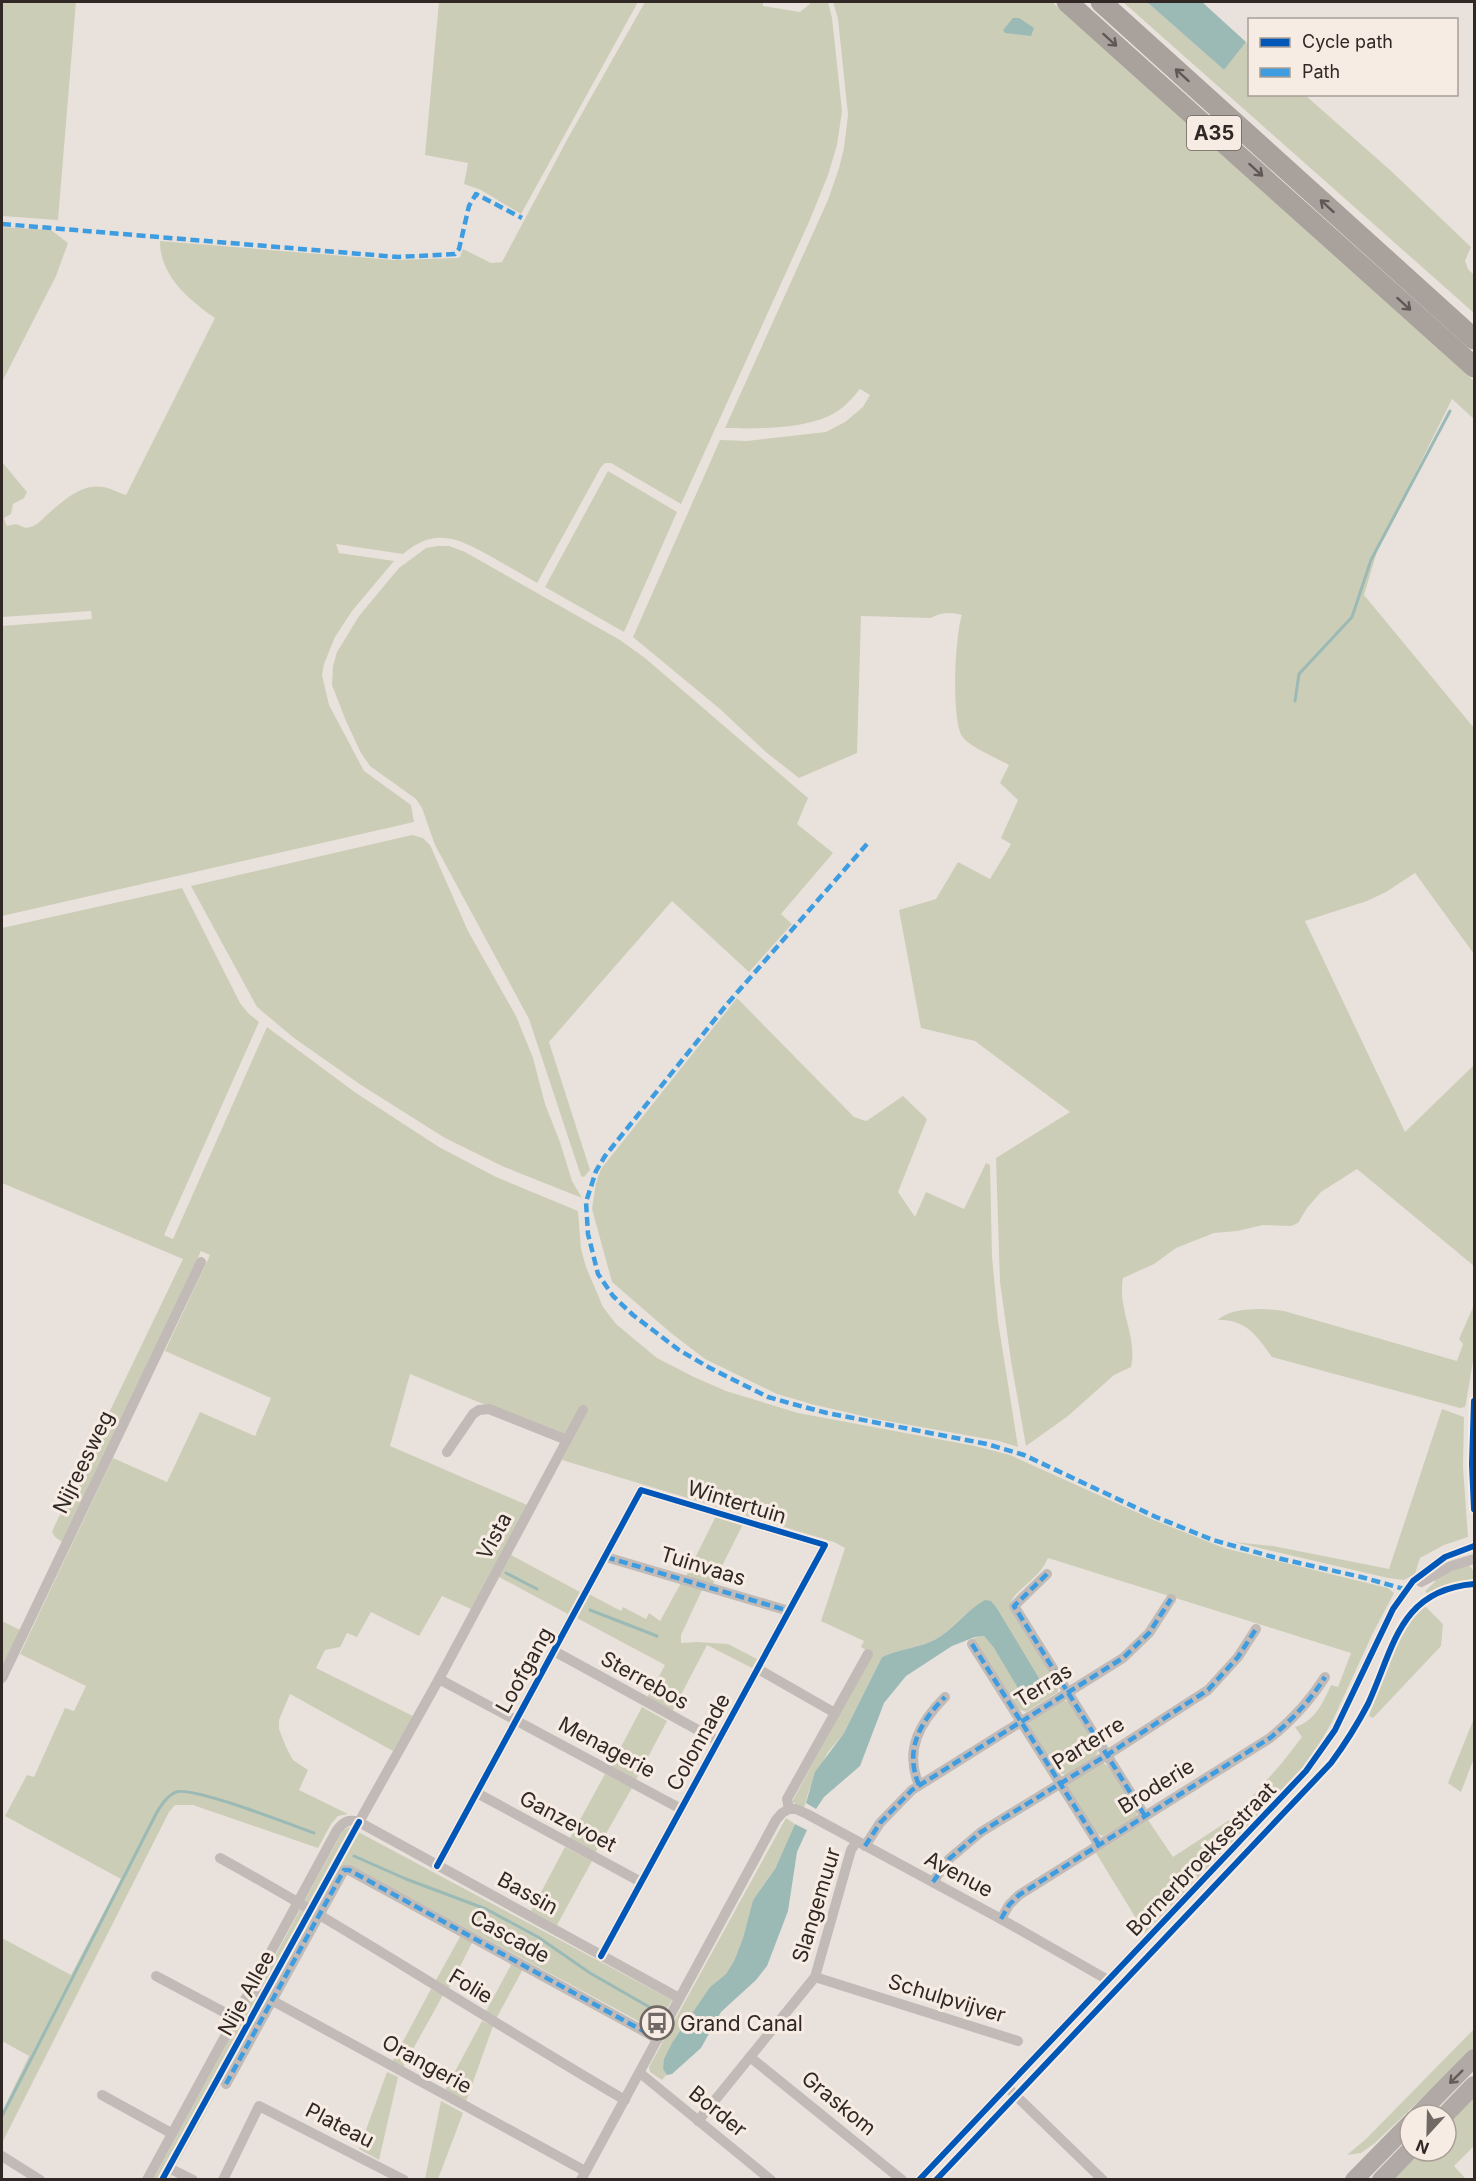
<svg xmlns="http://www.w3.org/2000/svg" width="1476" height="2181" viewBox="0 0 1476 2181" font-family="Inter,sans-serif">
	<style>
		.green { fill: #cccdb7 }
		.water { fill: #9bbab6 }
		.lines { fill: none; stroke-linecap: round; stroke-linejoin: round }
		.stream { stroke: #9bbab6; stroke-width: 3 }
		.minor { stroke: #c2bab6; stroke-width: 10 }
		.primary { stroke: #b0a9a5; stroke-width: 18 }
		.motorway { stroke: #a8a19c; stroke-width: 21 }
		.quiet { stroke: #3e9ce0; stroke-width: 4.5; stroke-dasharray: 9 4.5; stroke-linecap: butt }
		.cycleway-casing { stroke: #f7ece3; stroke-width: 10 }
		.cycleway { stroke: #0057b8; stroke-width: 6 }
		.oneway { stroke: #615855 }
		.oneway2 { stroke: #645c58 }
		.labels { text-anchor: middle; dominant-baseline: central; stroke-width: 6; stroke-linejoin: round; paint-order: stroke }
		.shield { fill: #f7ece3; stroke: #6c635e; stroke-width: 1.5 }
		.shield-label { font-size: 20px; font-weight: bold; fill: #312825 }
		.street-label { font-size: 21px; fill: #312825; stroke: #f7ece3 }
		.poi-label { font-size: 21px; fill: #312825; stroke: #f7ece3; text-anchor: start }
	</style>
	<rect width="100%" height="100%" fill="#e9e2dc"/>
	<g class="green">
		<path d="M2,2H76L58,220L2,216Z"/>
		<path d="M439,2H638L521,214L481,190L464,184L468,163L425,155Z"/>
		<path d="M645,2H763V6L800,12L812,2H828L832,18L842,111L837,145L828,175L809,222L681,504L611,463H605L601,467L537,583C522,574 507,566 492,557C459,539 436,526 403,554L336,544L339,553L394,561L352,611L335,637L324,664L322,675L329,705L364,771L411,805L414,822L2,916V626L92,619L91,611L2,617V462L27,492L24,498L13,504L11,514L4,518L7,526L16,524L26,528C38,526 40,521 49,513C63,501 82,483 103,487C111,488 118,493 126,495L215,318C189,300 160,276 160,241L394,260L457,258L460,257L463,249L491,263L502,262L568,138Z"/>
		<path d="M833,2H1052L1474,381V419L1452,399L1378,548L1364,595L1474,728V954L1415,873L1386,892L1367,901L1305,921L1405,1132L1474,1065V1266L1357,1169L1321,1192L1307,1208L1298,1223L1291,1226L1263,1225L1237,1231L1214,1233L1176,1248L1154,1264L1123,1278C1117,1309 1138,1337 1131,1367L1114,1375L1068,1416L1026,1446L1011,1361L1000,1282L996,1158L1070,1112L975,1041L921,1028L899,910L936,899L958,862L990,879L1011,844L1001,838L1018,800L1000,783L1009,765C997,758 969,747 962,736C951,718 955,635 962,615C951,612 941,612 931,618L861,616L857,753L799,778L767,753L720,709L633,637L720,440L747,441L826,432L845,422L863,407L870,395L860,389C851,400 842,410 829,416C801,429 756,429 725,428L828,200L839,168L844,148L848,115L838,19Z"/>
		<path d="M1123,2H1147L1224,70L1246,42L1249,45L1250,94L1305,95L1390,170L1471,247L1465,261L1468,269L1474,275V313Z"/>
		<path d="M2,227L51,230L68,243L56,276L2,382Z"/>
		<path d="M608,471L677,512L624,632L545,587Z"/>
		<path d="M438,546H449L465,552L620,640L645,658L808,798L797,824L833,853L781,914L792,924L749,972L672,901L549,1042L590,1170L584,1177L581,1176L529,1019L435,845L422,808L416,799L370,766L361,753L346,721L332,685L333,666L337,652L359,616L399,568L426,548Z"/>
		<path d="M412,835L423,838L430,845L468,931L516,1016L533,1058L545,1104L560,1142L572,1181L582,1198L502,1166L445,1138L361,1085L294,1038L257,1007L191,886Z"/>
		<path d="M182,888L240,1003L249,1014L259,1022L164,1235L173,1239L267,1027L356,1093L439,1147L496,1177L578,1211L581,1249L586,1267L603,1307L616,1324L657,1358L694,1377L726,1391L798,1413L975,1446L1010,1455L1156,1521L1224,1548L1388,1588L1394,1593L1373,1633L1332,1722L1310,1760L1145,1933L1096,1853L1148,1820L1173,1857L1234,1817L1281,1764L1302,1737L1295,1727C1314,1722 1323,1703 1331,1685L1338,1687L1351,1653L1048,1558C1038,1581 1017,1587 1009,1605L1058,1684V1692L1026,1712L1018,1709L973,1638L984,1636L994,1648L1045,1691L1042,1683L991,1601C964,1609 961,1622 941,1636C924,1648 901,1648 882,1657L844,1733L828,1752L809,1790L804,1808L792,1802L872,1654L861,1647L864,1641L821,1621L845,1548L834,1542L562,1460L588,1411L580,1408L564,1437L410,1374L390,1446L527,1505L471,1609L442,1596L419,1636L371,1612L357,1637L347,1633L340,1647L325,1650L316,1668L413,1716L393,1751L290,1694L279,1720V1729L286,1747L293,1760L308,1770L299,1790L348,1814L338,1816L331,1824L318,1848L193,1805H175L169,1812L2,2143V2112L29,2056L2,2041V1938L71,1975L121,1879L5,1816L27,1775L34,1777L65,1708L74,1711L86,1686L20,1654L113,1458L167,1482L200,1412L255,1436L271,1398L165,1351L210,1255L201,1251L62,1542L55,1537L52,1532L56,1523L183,1259L2,1183V928Z"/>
		<path d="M737,998L854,1117L866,1121L871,1118L903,1096L927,1119L898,1192L915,1217L926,1192L964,1209L986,1163L990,1165L992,1256L998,1321L1018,1447L999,1441L876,1419L815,1405L777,1394L705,1359L671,1333L612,1282L592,1209L596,1183L601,1169Z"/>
		<path d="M1474,1305V1355L1466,1403L1465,1407L1460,1408L1272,1357C1257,1336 1246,1319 1218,1320C1231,1307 1266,1308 1284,1311L1457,1361L1463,1344L1459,1339Z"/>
		<path d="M1442,1409L1464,1417L1463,1467L1468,1537L1444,1545L1420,1558L1415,1574L1404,1580L1388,1578L1234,1542L1273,1546L1389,1569Z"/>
		<path d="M716,1516L743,1524L712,1586L685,1578Z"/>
		<path d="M511,1555L580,1592L568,1614L499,1577Z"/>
		<path d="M1468,1563L1474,1572V1579L1428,1595L1425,1591L1435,1582L1434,1580Z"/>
		<path d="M681,1583L702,1590L681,1635V1643L697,1642L728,1644L757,1659L752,1668L707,1645L672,1712L647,1698L665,1665L577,1618L589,1594L621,1611L623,1607L646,1619L649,1613L660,1621Z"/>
		<path d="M1425,1606L1443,1624L1441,1646L1373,1718L1369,1716C1380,1687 1398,1621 1425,1606Z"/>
		<path d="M2,1621L20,1630L2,1671Z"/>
		<path d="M1063,1700L1069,1702L1098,1750L1096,1756L1066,1775L1057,1772L1029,1725V1722Z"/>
		<path d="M642,1707L667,1721L636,1780L611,1766Z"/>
		<path d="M1474,1718V1758L1461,1792L1448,1783Z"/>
		<path d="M1102,1762L1109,1767L1138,1810L1136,1817L1103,1836L1095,1833L1067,1787L1069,1782Z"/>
		<path d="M605,1774L632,1788L595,1853L569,1840Z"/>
		<path d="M786,1818L795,1824L775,1869L753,1900L743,1938L734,1961L726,1974L710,1987L663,2069L667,2074L662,2080L650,2072L649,2067Z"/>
		<path d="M349,1827L672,2000L655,2030L351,1866L318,1910L304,1902L343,1830Z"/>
		<path d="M565,1847L592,1861L557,1925L531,1911Z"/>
		<path d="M301,1908L313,1915L271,1992L259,1986Z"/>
		<path d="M461,1935L473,1941L448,1990L435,1982Z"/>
		<path d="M512,1963L523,1969L496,2019L485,2013Z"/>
		<path d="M431,1989L443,1995L403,2067L392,2062Z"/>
		<path d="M252,1997L265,2004L169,2179L153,2180Z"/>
		<path d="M482,2021L493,2026L466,2102L445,2090Z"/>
		<path d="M1474,2029V2050L1446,2080L1425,2095L1375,2143L1361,2153L1347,2155L1366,2139Z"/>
		<path d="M387,2072L398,2077L379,2160L359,2149Z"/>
		<path d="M1474,2095V2146L1454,2166L1465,2178L1463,2179L1389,2180L1417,2151H1446V2122Z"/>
		<path d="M441,2101L463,2113L438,2179H425Z"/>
	</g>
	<g class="water">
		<path d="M1147,2H1202L1246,42L1224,70Z"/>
		<path d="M1013,18H1019L1034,28L1031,36L1005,33L1003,30Z"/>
		<path d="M985,1600L991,1601L996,1607L1042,1683L1045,1691L1030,1701L1024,1698L994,1648L984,1636L975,1637L952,1646L906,1676L884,1703L860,1766L824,1797L816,1809L806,1803L815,1772L844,1733L882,1657C901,1648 924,1648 941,1636C957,1625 968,1609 985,1600Z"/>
		<path d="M795,1824L807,1830L797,1852L788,1911L767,1966L756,1980L721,2012L701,2048L672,2074L667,2075L663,2069L664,2059L672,2043L710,1987L726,1974L734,1961L743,1938L753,1900L775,1869Z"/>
	</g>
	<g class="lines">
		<g class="stream">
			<path d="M1295,701L1299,674L1352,617L1371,560L1450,411"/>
			<path d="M506,1573L537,1589"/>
			<path d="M590,1610L657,1636"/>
			<path d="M354,1856L406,1879L486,1909L538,1937L590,1973L651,2008"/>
			<path d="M2,2116L157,1812C162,1804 167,1796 176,1792C193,1786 292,1825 314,1833"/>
		</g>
		<g class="minor">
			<path d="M447,1452L473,1414L479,1410L489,1409L567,1440"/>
			<path d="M606,1557L789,1611"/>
			<path d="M1047,1574L1014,1606L1145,1816"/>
			<path d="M1421,1582L1451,1566L1474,1559"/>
			<path d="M972,1644L1099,1845"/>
			<path d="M554,1651L718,1741"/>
			<path d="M758,1669L835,1713"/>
			<path d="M2,1678L201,1262"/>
			<path d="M439,1679L681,1809"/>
			<path d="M919,1785C904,1750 920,1722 945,1697"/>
			<path d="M477,1793L641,1882"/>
			<path d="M789,1809H796L807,1814L1001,1919L1108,1980"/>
			<path d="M789,1809L787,1799L868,1654"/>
			<path d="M359,1822L439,1679L583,1410"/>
			<path d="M865,1846L880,1823L912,1790L1123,1658L1149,1633L1171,1599"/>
			<path d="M220,1858C358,1934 489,2021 625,2100"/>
			<path d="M437,1866L641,1490L825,1545L601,1956"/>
			<path d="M933,1882L949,1859L981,1832L1107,1755L1208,1690L1238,1657L1256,1629"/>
			<path d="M1001,1919L1009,1905L1019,1895L1270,1738C1291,1721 1310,1701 1325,1677"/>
			<path d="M156,1976L235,2018"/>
			<path d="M815,1977L1018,2041"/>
			<path d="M251,1989L585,2171"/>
			<path d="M750,2057L902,2180"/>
			<path d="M640,2073L771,2180"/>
			<path d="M226,2084L344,1870H349L658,2039"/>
			<path d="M1007,2087L1103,2180"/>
			<path d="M102,2095L171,2133"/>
			<path d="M698,2121L815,1977L851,1850L857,1841"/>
			<path d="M2,2156L40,2180"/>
			<path d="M169,2168L193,2180"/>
			<path d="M147,2180L337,1830C344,1821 349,1819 359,1822L679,1998"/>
			<path d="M223,2180L259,2106L404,2180"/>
			<path d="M581,2180L776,1820L782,1813L789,1809"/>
			<path d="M919,2180L1306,1771L1335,1730L1393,1609L1413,1581L1445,1557L1474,1546"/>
		</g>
		<g class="primary">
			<path d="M1418,2115L1474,2058"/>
			<path d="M1445,2115L1474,2085"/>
			<path d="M1354,2180L1410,2123"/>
			<path d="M1381,2180L1410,2150"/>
		</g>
		<g class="motorway">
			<path d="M1067,2L1474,367"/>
			<path d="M1101,2L1474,339"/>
		</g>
		<g class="quiet">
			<path d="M2,224L398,257L455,254L459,249L469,206L476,194L522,218"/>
			<path d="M867,844L728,1003L605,1156L596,1171L586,1202L588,1234L598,1274L613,1296L633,1315L679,1350L710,1368L768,1397L789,1403L827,1413L987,1444L1024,1455L1156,1517L1213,1540L1273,1557L1361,1577L1408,1590"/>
			<path d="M606,1557L789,1611"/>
			<path d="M1047,1574L1014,1606L1145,1816"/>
			<path d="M972,1644L1099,1845"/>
			<path d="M919,1785C904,1750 920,1722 945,1697"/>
			<path d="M865,1846L880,1823L912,1790L1123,1658L1149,1633L1171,1599"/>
			<path d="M933,1882L949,1859L981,1832L1107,1755L1208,1690L1238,1657L1256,1629"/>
			<path d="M1001,1919L1009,1905L1019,1895L1270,1738C1291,1721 1310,1701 1325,1677"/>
			<path d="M226,2084L344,1870H349L658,2039"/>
		</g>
		<g class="cycleway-casing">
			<g id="cycleway">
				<path d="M1474,1401L1472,1464L1474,1509"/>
				<path d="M437,1866L641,1490L825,1545L601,1956"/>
				<path d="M162,2180L359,1822"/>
				<path d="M919,2180L1306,1771L1335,1730L1393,1609L1413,1581L1445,1557L1474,1546"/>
				<path d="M936,2180L1331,1763C1345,1744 1357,1725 1368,1704C1394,1648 1399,1590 1474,1584"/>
			</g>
		</g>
		<use href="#cycleway" class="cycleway"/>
	</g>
	<defs><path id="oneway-shaft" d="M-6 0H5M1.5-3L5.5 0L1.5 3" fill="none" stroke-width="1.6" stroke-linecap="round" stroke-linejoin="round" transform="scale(1.5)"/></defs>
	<g class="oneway">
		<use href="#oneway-shaft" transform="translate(1110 40) rotate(42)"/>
		<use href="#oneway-shaft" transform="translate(1182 75) rotate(-138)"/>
		<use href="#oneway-shaft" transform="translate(1256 170) rotate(42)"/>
		<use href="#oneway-shaft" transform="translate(1327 206) rotate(-138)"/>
		<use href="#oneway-shaft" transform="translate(1404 304) rotate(42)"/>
	</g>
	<use class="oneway2" href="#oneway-shaft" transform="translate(1456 2077) rotate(135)"/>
	<defs>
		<g id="bus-ring" transform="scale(1.725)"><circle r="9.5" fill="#f7ece3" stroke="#716965" stroke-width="1.5"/><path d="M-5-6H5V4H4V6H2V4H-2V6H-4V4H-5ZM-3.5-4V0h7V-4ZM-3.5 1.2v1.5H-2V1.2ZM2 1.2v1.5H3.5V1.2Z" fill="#716965"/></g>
	</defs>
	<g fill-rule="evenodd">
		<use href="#bus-ring" x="657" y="2023"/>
	</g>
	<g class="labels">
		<rect class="shield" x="1187" y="116" width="54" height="34" rx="4.5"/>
		<g class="shield-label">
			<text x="1214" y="133">A35</text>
		</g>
		<g class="street-label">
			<text transform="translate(83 1462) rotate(-64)">Nijreesweg</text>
			<text transform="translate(737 1502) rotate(17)">Wintertuin</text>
			<text transform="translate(494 1536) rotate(-62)">Vista</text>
			<text transform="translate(703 1566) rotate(17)">Tuinvaas</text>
			<text transform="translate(524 1670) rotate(-61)">Loofgang</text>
			<text transform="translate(645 1680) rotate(29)">Sterrebos</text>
			<text transform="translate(1043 1685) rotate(-32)">Terras</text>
			<text transform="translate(698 1742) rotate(-61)">Colonnade</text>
			<text transform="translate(1088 1743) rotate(-32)">Parterre</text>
			<text transform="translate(607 1747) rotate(28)">Menagerie</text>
			<text transform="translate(1156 1786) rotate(-32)">Broderie</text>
			<text transform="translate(568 1821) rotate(28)">Ganzevoet</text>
			<text transform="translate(1201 1859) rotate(-46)">Bornerbroeksestraat</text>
			<text transform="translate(959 1874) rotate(28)">Avenue</text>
			<text transform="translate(528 1893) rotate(29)">Bassin</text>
			<text transform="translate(816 1905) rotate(-73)">Slangemuur</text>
			<text transform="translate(510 1936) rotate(29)">Cascade</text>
			<text transform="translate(471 1986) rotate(31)">Folie</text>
			<text transform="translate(246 1993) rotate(-61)">Nije Allee</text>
			<text transform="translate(947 1998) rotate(17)">Schulpvijver</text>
			<text transform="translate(427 2064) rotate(29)">Orangerie</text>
			<text transform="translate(839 2103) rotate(39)">Graskom</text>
			<text transform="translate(718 2111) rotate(39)">Border</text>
			<text transform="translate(340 2125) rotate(27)">Plateau</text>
		</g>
		<g class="poi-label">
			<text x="680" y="2023">Grand Canal</text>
		</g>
	</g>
	<rect width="1476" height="2181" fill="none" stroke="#312825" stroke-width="6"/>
	<rect x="1248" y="18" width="210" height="78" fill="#f7ece3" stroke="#a89e97" stroke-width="1.5"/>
	<rect x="1260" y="38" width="30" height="9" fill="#0057b8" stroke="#a89e97" stroke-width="1.5"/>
	<text x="1302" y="48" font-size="18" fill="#312825">Cycle path</text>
	<rect x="1260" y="68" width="30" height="9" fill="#3e9ce0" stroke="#a89e97" stroke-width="1.5"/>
	<text x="1302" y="78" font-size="18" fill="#312825">Path</text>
	<g transform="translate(1428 2133) rotate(202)"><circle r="28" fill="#f7ece3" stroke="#a89e97" stroke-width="1.5"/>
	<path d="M0-4.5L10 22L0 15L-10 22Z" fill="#716965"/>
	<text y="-9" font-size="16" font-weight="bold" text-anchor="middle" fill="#312825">N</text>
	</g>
</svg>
